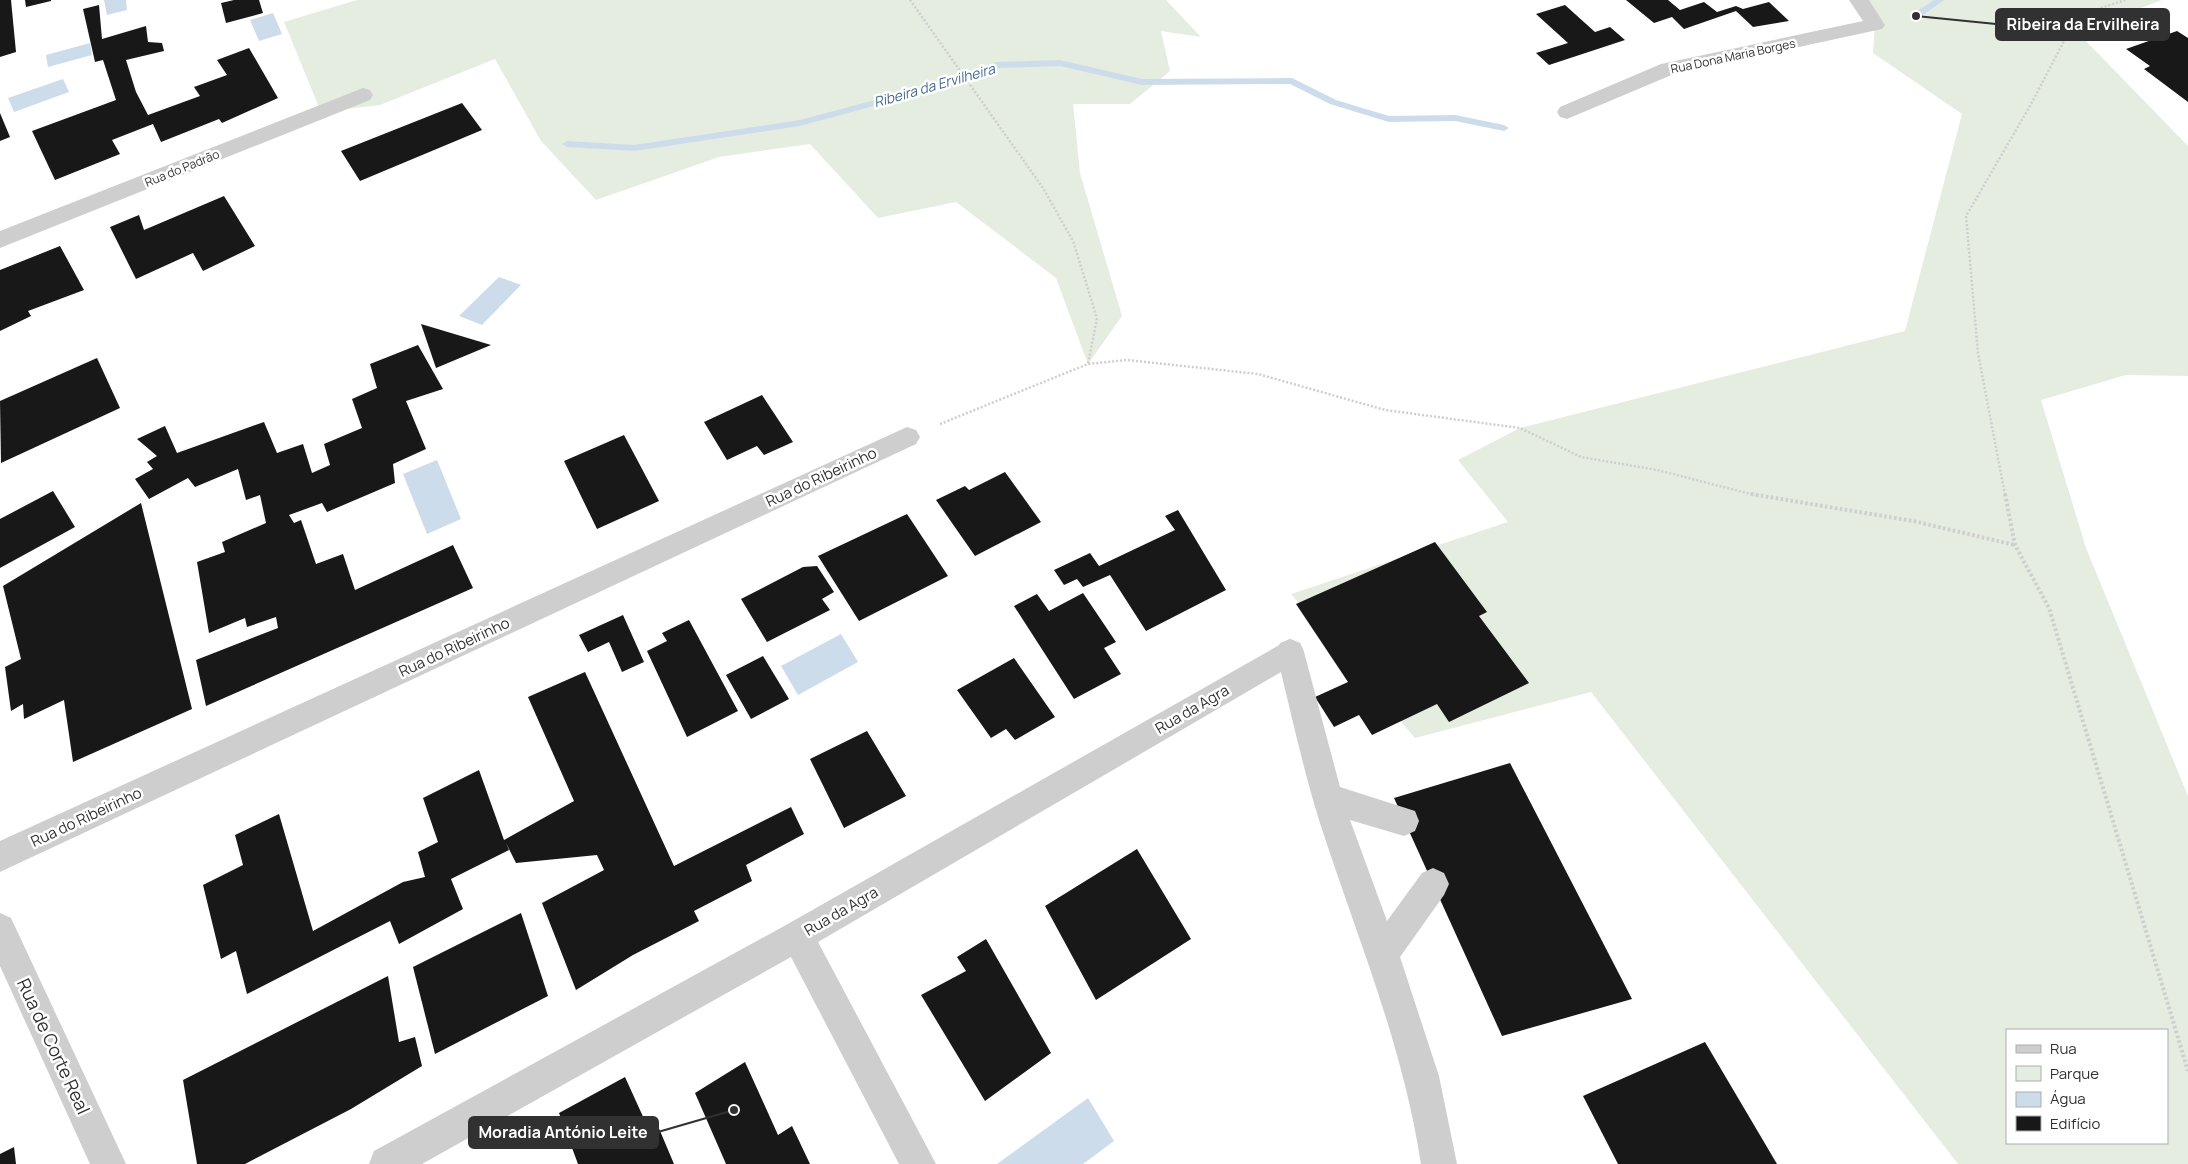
<svg xmlns="http://www.w3.org/2000/svg" width="2188" height="1164" viewBox="0 0 2188 1164" font-family="Manrope,sans-serif">
	<style>
		.green { fill: #e5ede0; fill-rule: evenodd }
		.water { fill: #cddceb }
		.lines { fill: none; stroke-linecap: round; stroke-linejoin: round }
		.stream { fill: #cddceb; fill-rule: evenodd }
		.building { fill: #181818 }
		.path-far1 { stroke: #cecece; stroke-width: 2.5; stroke-dasharray: 2 2; stroke-linecap: butt }
		.path { stroke: #cecece; stroke-width: 4; stroke-dasharray: 2.5 2.5; stroke-linecap: butt }
		.pedestrian { fill: #cecece; fill-rule: evenodd }
		.minor { fill: #cecece; fill-rule: evenodd }
		.labels { text-anchor: middle; dominant-baseline: central; stroke-width: 5; stroke-linejoin: round; paint-order: stroke }
		.far-street-label { font-size: 12px; fill: #313131; stroke: #fff }
		.far-water-label { font-size: 14px; font-style: italic; fill: #42698f; stroke: #fff }
		.street-label { font-size: 15px; fill: #313131; stroke: #fff }
		.near-street-label { font-size: 18px; fill: #313131; stroke: #fff }
		.leader { fill: none; stroke: #313131; stroke-width: 2 }
		.callout-dot { fill: #313131; stroke: #fff; stroke-width: 2 }
		.callout { fill: #313131; stroke: #313131; stroke-width: 2 }
		.callout-label { font-size: 16px; text-anchor: middle; font-weight: bold; fill: #fff }
	</style>
	<rect width="100%" height="100%" fill="#fff"/>
	<g class="green">
		<path d="M357,0H1166L1201,37L1161,31L1170,71L1130,104H1073L1080,173L1122,316L1088,364L1056,278L956,202L878,218L810,144L719,157L596,200L541,141L495,59L380,105L321,112L284,22Z"/>
		<path d="M1859,0H2162L2080,31L2085,40L2188,146V376L2126,375L2041,400L2086,548L2188,796V1164H1958L1591,692L1415,738L1291,594L1508,522L1458,460L1520,428L1905,331L1962,114L1873,53L1875,24ZM2007,1030H2167V1143H2007Z"/>
	</g>
	<g class="water">
		<path d="M104,0H126L127,10L107,15Z"/>
		<path d="M273,13L282,34L259,41L250,20Z"/>
		<path d="M90,43L92,55L48,67L46,55Z"/>
		<path d="M63,79L69,92L14,112L8,98Z"/>
		<path d="M499,277L521,285L482,325L459,316Z"/>
		<path d="M437,460L461,519L427,534L403,474Z"/>
		<path d="M841,634L858,662L798,695L781,666Z"/>
		<path d="M1088,1098L1114,1141L1083,1164H997Z"/>
	</g>
	<g class="lines">
		<g class="stream">
			<path d="M1934,0H1944L1919,18H1913V14Z"/>
			<path d="M1060,60L1142,79L1292,78L1336,100L1389,116L1455,115L1504,125L1509,128L1504,131L1455,121L1389,122L1330,104L1290,84L1142,85L1060,66L997,68L907,97L800,126L634,151L567,147L562,144L567,141L634,145L800,120L901,93L996,62Z"/>
		</g>
	</g>
	<g class="building">
		<path d="M0,0H11L16,52L0,57Z"/>
		<path d="M25,0H51V1L26,7Z"/>
		<path d="M234,0H259L263,13L226,23L221,3Z"/>
		<path d="M1626,0H1668L1680,10L1704,2L1717,12L1736,6L1743,9L1769,2L1789,21L1753,27L1736,11L1684,29L1672,17L1654,23Z"/>
		<path d="M99,5L102,39L146,26L148,42L162,43L164,51L126,60L136,92L148,115L200,96L194,87L227,75L217,60L249,48L278,98L222,123L219,119L161,142L153,124L112,140L120,154L55,180L32,131L116,100L103,60L95,62L83,9Z"/>
		<path d="M1565,5L1595,32L1610,27L1625,40L1549,65L1536,53L1568,43L1536,14Z"/>
		<path d="M2177,31L2188,38V102L2144,69L2150,66L2126,49Z"/>
		<path d="M462,103L482,130L360,181L341,151Z"/>
		<path d="M0,113L10,137L0,141Z"/>
		<path d="M224,196L255,246L203,271L193,253L136,279L110,227L139,215L144,230Z"/>
		<path d="M60,246L84,290L28,311L31,316L0,331V270Z"/>
		<path d="M421,324L491,345L436,368Z"/>
		<path d="M418,345L443,389L406,401L426,449L393,464L395,483L327,512L322,503L289,515L294,523L301,520L316,564L343,554L355,590L453,545L473,588L206,706L196,660L278,628L276,617L247,627L245,618L209,633L197,562L225,552L222,542L266,523L260,495L246,500L238,469L195,487L188,478L149,499L135,479L153,469L147,462L157,456L137,439L165,426L177,453L264,422L277,453L303,444L312,473L330,465L324,444L362,428L352,399L377,388L370,364Z"/>
		<path d="M97,358L120,408L1,463L0,401Z"/>
		<path d="M762,395L793,442L764,455L757,446L727,460L704,422Z"/>
		<path d="M624,435L659,501L597,529L564,461Z"/>
		<path d="M1005,472L1041,522L975,556L936,500L965,486L969,490Z"/>
		<path d="M53,491L75,527L0,568V519Z"/>
		<path d="M141,503L192,709L73,762L64,700L24,719L23,704L11,711L5,667L21,659L3,586Z"/>
		<path d="M1178,510L1226,590L1146,631L1110,575L1083,587L1077,579L1064,585L1054,570L1090,553L1099,566L1175,530L1165,516Z"/>
		<path d="M907,514L948,576L859,621L818,556Z"/>
		<path d="M1435,542L1487,612L1479,616L1529,683L1449,722L1437,704L1372,735L1359,715L1334,727L1315,697L1348,682L1296,604Z"/>
		<path d="M817,566L834,592L822,599L830,610L767,642L741,599L803,567Z"/>
		<path d="M1083,593L1116,642L1104,648L1121,674L1074,699L1014,606L1037,594L1049,611Z"/>
		<path d="M623,615L644,662L622,672L609,642L588,652L579,635Z"/>
		<path d="M689,620L738,711L687,737L647,651L667,641L662,633Z"/>
		<path d="M763,656L789,699L751,719L726,675Z"/>
		<path d="M1014,658L1055,717L1015,740L1006,729L991,738L957,690Z"/>
		<path d="M585,672L674,866L791,807L804,834L746,865L752,881L694,911L699,921L633,955L576,990L542,903L604,870L597,855L516,863L506,843L509,850L451,879L463,909L399,944L390,921L247,994L236,951L221,959L203,885L243,865L235,835L279,814L313,931L403,882L425,877L418,852L438,842L423,798L479,770L504,840L574,801L528,697Z"/>
		<path d="M867,731L906,796L844,828L810,759Z"/>
		<path d="M1510,763L1632,999L1502,1036L1394,798Z"/>
		<path d="M1137,849L1191,939L1096,1000L1045,906Z"/>
		<path d="M521,913L548,996L435,1054L413,967Z"/>
		<path d="M986,939L1051,1053L985,1101L921,995L966,971L957,957Z"/>
		<path d="M388,976L399,1042L415,1037L422,1066L351,1109L245,1164H197L183,1080Z"/>
		<path d="M1705,1042L1777,1164H1618L1583,1096Z"/>
		<path d="M745,1062L778,1135L792,1126L810,1164H726L695,1093Z"/>
		<path d="M625,1077L645,1121L655,1119L674,1164H578L559,1113Z"/>
		<path d="M14,1147L16,1164H0V1154Z"/>
	</g>
	<g class="lines">
		<g class="path-far1">
			<path d="M910,0L1043,188L1073,241L1097,318L1088,364"/>
			<path d="M940,424L1088,364L1127,360L1258,374L1385,410L1520,428L1581,457L1657,470L1755,495"/>
			<path d="M2005,495L1978,353L1966,216L2030,106L2077,16L2125,0"/>
		</g>
		<g class="path">
			<path d="M1751,494L1913,521L2015,545"/>
			<path d="M2005,494L2015,545L2049,608L2188,1071"/>
		</g>
		<path class="pedestrian" d="M1290,639L1300,643L1304,652L1340,787L1415,811L1419,821L1415,831L1404,836L1350,820L1387,921L1422,873L1433,868L1444,873L1449,884L1444,895L1400,957L1439,1076L1457,1164H1421C1402,1041 1357,938 1319,820C1302,765 1290,708 1276,652L1280,643Z"/>
		<g class="minor">
			<path d="M1849,0H1869L1885,25L1882,29L1674,74L1567,119L1560,117L1557,112L1560,107L1661,64L1863,21Z"/>
			<path d="M363,88L370,90L373,95L370,100L0,248V231Z"/>
			<path d="M907,427L916,430L920,437L916,444L0,872V841Z"/>
			<path d="M1290,639L1300,643L1304,652L1300,661L818,942L936,1164H899L791,957L422,1164H369L374,1151L786,925Z"/>
			<path d="M0,913L11,918L126,1164H90L0,966Z"/>
		</g>
	</g>
	<g class="labels">
		<g class="far-street-label">
			<text transform="translate(1733 56) rotate(-12)">Rua Dona Maria Borges</text>
			<text transform="translate(182 168) rotate(-22)">Rua do Padrão</text>
		</g>
		<g class="far-water-label">
			<text transform="translate(934 85) rotate(-16)">Ribeira da Ervilheira</text>
		</g>
		<g class="street-label">
			<text transform="translate(821 477) rotate(-25)">Rua do Ribeirinho</text>
			<text transform="translate(454 647) rotate(-25)">Rua do Ribeirinho</text>
			<text transform="translate(1192 709) rotate(-30)">Rua da Agra</text>
			<text transform="translate(86 817) rotate(-25)">Rua do Ribeirinho</text>
			<text transform="translate(841 911) rotate(-30)">Rua da Agra</text>
		</g>
		<g class="near-street-label">
			<text transform="translate(54 1046) rotate(65)">Rua de Corte Real</text>
		</g>
	</g>
	<path class="leader" d="M1916 16L1996 24M734 1110L658 1132"/>
	<g class="callout-dot">
		<circle cx="1916" cy="16" r="5"/>
		<circle cx="734" cy="1110" r="5"/>
	</g>
	<g class="callout">
		<rect x="1996" y="9" width="173" height="31" rx="5"/>
		<rect x="469" y="1117" width="189" height="31" rx="5"/>
	</g>
	<g class="callout-label">
		<text x="2083" y="30">Ribeira da Ervilheira</text>
		<text x="563" y="1138">Moradia António Leite</text>
	</g>
	<rect x="2006" y="1029" width="162" height="115" fill="#ffffff" stroke="#adadad"/>
	<rect x="2016" y="1045" width="25" height="8" fill="#cecece" stroke="#adadad"/>
	<text x="2050" y="1054" font-size="15" fill="#313131">Rua</text>
	<rect x="2016" y="1066" width="25" height="15" fill="#e5ede0" stroke="#adadad"/>
	<text x="2050" y="1079" font-size="15" fill="#313131">Parque</text>
	<rect x="2016" y="1092" width="25" height="15" fill="#cddceb" stroke="#adadad"/>
	<text x="2050" y="1104" font-size="15" fill="#313131">Água</text>
	<rect x="2016" y="1116" width="25" height="15" fill="#181818" stroke="#adadad"/>
	<text x="2050" y="1129" font-size="15" fill="#313131">Edifício</text>
</svg>
